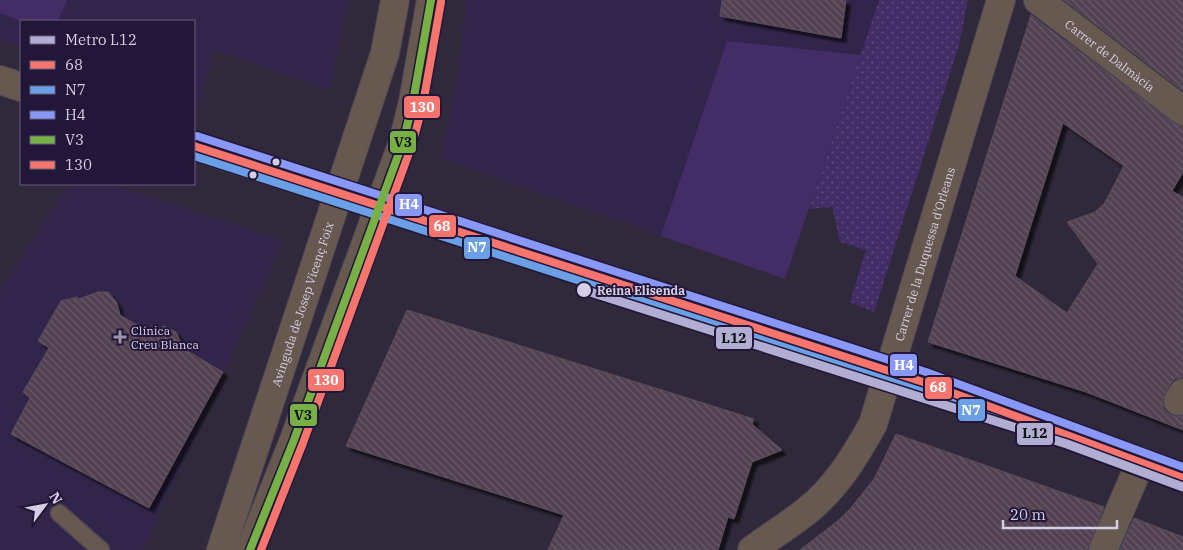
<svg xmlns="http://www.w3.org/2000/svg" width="1183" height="550" viewBox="0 0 1183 550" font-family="'IBM Plex Serif',serif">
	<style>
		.built { fill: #32254b }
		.grass { fill: #422d67 }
		.park { fill: url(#park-dots) }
		.building { fill: url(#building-back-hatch); stroke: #5a4e5a; fill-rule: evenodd; filter: url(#shadow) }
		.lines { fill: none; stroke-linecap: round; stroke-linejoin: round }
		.service-casing { stroke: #4a4555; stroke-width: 19 }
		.minor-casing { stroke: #4a4555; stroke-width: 30 }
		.tertiary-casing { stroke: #4a4555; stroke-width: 30 }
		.service { stroke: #685950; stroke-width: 16 }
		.minor { stroke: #685950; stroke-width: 28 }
		.tertiary { stroke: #685950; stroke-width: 28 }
		.tertiary-bridge-casing { stroke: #4a4555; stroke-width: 30; stroke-linecap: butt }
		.tertiary-bridge { stroke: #685950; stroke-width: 28 }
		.bus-1-casing { stroke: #221738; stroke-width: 11 }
		.bus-2-casing { stroke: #221738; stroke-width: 11 }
		.bus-3-casing { stroke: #221738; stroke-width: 11 }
		.bus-4-casing { stroke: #221738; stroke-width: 11 }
		.bus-5-casing { stroke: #221738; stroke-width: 11 }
		.bus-1 { stroke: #f6746e; stroke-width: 8 }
		.bus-2 { stroke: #6ca0e6; stroke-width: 8 }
		.bus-3 { stroke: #8998f6; stroke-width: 8 }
		.bus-4 { stroke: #77b045; stroke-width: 8 }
		.bus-5 { stroke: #f6746e; stroke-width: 8 }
		.metro-1-casing { stroke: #221738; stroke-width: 12 }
		.metro-1 { stroke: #b2aed3; stroke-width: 9 }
		.bus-dot { fill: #d5cfe6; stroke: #221738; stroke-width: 2 }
		.poi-dot { fill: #9b95aa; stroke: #221738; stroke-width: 2 }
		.labels { text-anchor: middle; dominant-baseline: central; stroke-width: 4; stroke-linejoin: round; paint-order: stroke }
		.street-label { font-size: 12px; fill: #d5cfe6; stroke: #221738 }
		.stop-label { font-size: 12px; font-weight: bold; fill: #d5cfe6; stroke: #221738; text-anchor: start }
		.poi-label { font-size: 12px; fill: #d5cfe6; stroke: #221738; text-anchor: start }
		.line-badge { stroke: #221738; stroke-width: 2 }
		.badge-label { font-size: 14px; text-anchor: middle; font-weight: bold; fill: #fff }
		.pale-badge-label { font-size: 14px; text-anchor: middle; font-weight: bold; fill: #111 }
	</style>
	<defs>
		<pattern id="park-dots" width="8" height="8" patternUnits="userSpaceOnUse" patternTransform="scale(1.25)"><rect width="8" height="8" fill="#422d67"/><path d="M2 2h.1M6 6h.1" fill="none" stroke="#5c4a7d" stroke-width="1.8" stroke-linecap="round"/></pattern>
		<pattern id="building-back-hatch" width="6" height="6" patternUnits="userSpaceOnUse" patternTransform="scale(1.25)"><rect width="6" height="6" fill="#524151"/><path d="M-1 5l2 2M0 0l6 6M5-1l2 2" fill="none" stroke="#6a5b6a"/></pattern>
		<filter id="shadow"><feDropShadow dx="4.5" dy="4.5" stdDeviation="1" flood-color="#0009"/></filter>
	</defs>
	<rect width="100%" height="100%" fill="#2f293b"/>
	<g class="built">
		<path d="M0,0H348L329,90L214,50L200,104L194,102V21H21V48L0,39Z"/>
		<path d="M466,0H879L785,279L440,158L458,75Z"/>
		<path d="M69,184H111L283,241L143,550H0V291Z"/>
	</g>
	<g class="grass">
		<path d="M0,0H67L58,21H21L0,13Z"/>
		<path d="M727,41L861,55L785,279L661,236Z"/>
	</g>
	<path class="park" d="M879,0H968L959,45L874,312L850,302L866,250L840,242L832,207L809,209Z"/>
	<g class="building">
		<path d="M722,0H846L841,38L720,16Z"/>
		<path d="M1064,0H1183V91Z"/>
		<path d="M1031,15L1174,123L1183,126V172L1172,191L1183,197V377L1175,379L1170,384L1162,401L1164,409L1169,414L1177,417L1183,415V430L1086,392L928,342ZM1063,123L1124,166L1104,204L1095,212L1067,222L1098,264L1067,313L1015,276Z"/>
		<path d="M98,292H108L117,303L120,315L149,332L164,326L176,332L184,349L223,372L149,508L11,434L30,398L23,392L49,348L38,341L61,301L77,297L79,299Z"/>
		<path d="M407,310L754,419L752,424L782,450L752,462L734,519L728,517L718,550H548L564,515L346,446Z"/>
		<path d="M896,434L1104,507L1088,550H800L839,520L851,508L874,479Z"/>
		<path d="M1134,518L1183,537V550H1120Z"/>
	</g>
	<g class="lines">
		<g class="service-casing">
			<path id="service" d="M59,513L101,550"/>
		</g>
		<g class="minor-casing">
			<g id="minor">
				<path id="s1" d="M1038,0L1183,111"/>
				<path d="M1178,401L1183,393"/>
				<path id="s2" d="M752,550C773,534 797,521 817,502C841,480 858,451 873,424L1001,0"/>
				<path d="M1103,550L1141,461"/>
			</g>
		</g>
		<g class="tertiary-casing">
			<g id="tertiary">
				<path d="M0,80L21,87"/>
				<path d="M194,146L236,160"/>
				<path d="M451,228L815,348"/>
				<path d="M923,382L1183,478"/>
				<path id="s3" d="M221,550L385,53L395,0"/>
				<path d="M250,550L294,440L403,142L413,102L431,0"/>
			</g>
		</g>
		<use href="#service" class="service"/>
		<use href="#minor" class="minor"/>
		<use href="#tertiary" class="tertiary"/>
		<g class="tertiary-bridge-casing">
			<g id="tertiary-bridge">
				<path d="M236,160L451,228"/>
				<path d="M815,348L923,382"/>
			</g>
		</g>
		<use href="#tertiary-bridge" class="tertiary-bridge"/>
		<g class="bus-1-casing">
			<path id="bus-1" d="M194,146L923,382L1183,478"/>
		</g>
		<g class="bus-2-casing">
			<path id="bus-2" d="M194,156L920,391L1180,487"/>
		</g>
		<g class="bus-3-casing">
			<path id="bus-3" d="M197,136L926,372L1183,467"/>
		</g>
		<g class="bus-4-casing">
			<path id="bus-4" d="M250,550L294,440L403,142L413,102L431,0"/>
		</g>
		<g class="bus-5-casing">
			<path id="bus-5" d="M261,550L303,443L412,145L423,104L441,2"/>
		</g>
		<use href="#bus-1" class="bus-1"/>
		<use href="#bus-2" class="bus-2"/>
		<use href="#bus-3" class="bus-3"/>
		<use href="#bus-4" class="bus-4"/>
		<use href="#bus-5" class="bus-5"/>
		<g class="metro-1-casing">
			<path id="metro-1" d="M584,290L1067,444L1183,487"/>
		</g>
		<use href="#metro-1" class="metro-1"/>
	</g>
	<g class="bus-dot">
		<circle cx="276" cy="162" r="4.5"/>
		<circle cx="253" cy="175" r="4.5"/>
		<circle cx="584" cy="290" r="8"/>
	</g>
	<path class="poi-dot" d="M117.5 329.5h5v5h5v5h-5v5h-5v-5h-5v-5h5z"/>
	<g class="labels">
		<g class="street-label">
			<text stroke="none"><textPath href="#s1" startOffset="91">Carrer de Dalmàcia</textPath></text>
			<text stroke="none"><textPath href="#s2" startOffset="355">Carrer de la Duquessa d'Orleans</textPath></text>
			<text stroke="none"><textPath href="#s3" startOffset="259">Avinguda de Josep Vicenç Foix</textPath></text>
		</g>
		<g class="stop-label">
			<text x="597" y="290">Reina Elisenda</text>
		</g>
		<g class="poi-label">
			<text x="131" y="330">Clínica<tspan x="131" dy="14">Creu Blanca</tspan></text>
		</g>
	</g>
	<g class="line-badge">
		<rect x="403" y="95" width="38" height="24" rx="5" fill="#f6746e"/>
		<rect x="389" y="130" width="28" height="24" rx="5" fill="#77b045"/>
		<rect x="394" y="193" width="29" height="24" rx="5" fill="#8998f6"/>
		<rect x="428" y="214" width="29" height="24" rx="5" fill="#f6746e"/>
		<rect x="463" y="236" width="28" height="24" rx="5" fill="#6ca0e6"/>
		<rect x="715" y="326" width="38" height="24" rx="5" fill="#b2aed3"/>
		<rect x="889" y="353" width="29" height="24" rx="5" fill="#8998f6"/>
		<rect x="307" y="368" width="38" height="24" rx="5" fill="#f6746e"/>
		<rect x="924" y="376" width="29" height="24" rx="5" fill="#f6746e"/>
		<rect x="957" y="398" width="29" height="24" rx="5" fill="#6ca0e6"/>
		<rect x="289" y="403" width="29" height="24" rx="5" fill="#77b045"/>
		<rect x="1016" y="422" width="38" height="24" rx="5" fill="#b2aed3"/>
	</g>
	<g class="badge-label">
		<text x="422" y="112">130</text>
		<text x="409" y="209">H4</text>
		<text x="442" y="231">68</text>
		<text x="477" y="252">N7</text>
		<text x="904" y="370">H4</text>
		<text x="326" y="385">130</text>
		<text x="938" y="392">68</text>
		<text x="971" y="415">N7</text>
	</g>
	<g class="pale-badge-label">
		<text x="403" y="147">V3</text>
		<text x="734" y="343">L12</text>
		<text x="303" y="420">V3</text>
		<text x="1035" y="438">L12</text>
	</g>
	<rect x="20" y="20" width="175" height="165" fill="#221738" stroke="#6a617e"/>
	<rect x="30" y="36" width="25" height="8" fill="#b2aed3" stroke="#6a617e"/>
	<text x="65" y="45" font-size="15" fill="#d5cfe6">Metro L12</text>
	<rect x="30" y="61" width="25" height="8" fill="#f6746e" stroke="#6a617e"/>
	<text x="65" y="70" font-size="15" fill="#d5cfe6">68</text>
	<rect x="30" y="86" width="25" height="8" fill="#6ca0e6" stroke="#6a617e"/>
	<text x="65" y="95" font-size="15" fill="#d5cfe6">N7</text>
	<rect x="30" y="111" width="25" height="8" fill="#8998f6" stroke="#6a617e"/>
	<text x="65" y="120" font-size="15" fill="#d5cfe6">H4</text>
	<rect x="30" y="136" width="25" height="8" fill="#77b045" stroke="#6a617e"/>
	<text x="65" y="145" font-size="15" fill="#d5cfe6">V3</text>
	<rect x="30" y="161" width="25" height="8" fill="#f6746e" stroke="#6a617e"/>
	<text x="65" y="170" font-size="15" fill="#d5cfe6">130</text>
	<g transform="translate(45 505) rotate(58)" stroke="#221738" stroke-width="4" paint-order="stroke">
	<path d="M0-4L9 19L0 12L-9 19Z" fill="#d5cfe6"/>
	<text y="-8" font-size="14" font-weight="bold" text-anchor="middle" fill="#d5cfe6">N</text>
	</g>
	<path d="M1003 520v8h114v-8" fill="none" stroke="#d5cfe6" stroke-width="2.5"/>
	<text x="1010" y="520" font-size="15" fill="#d5cfe6" stroke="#221738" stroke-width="4" paint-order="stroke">20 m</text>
</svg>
